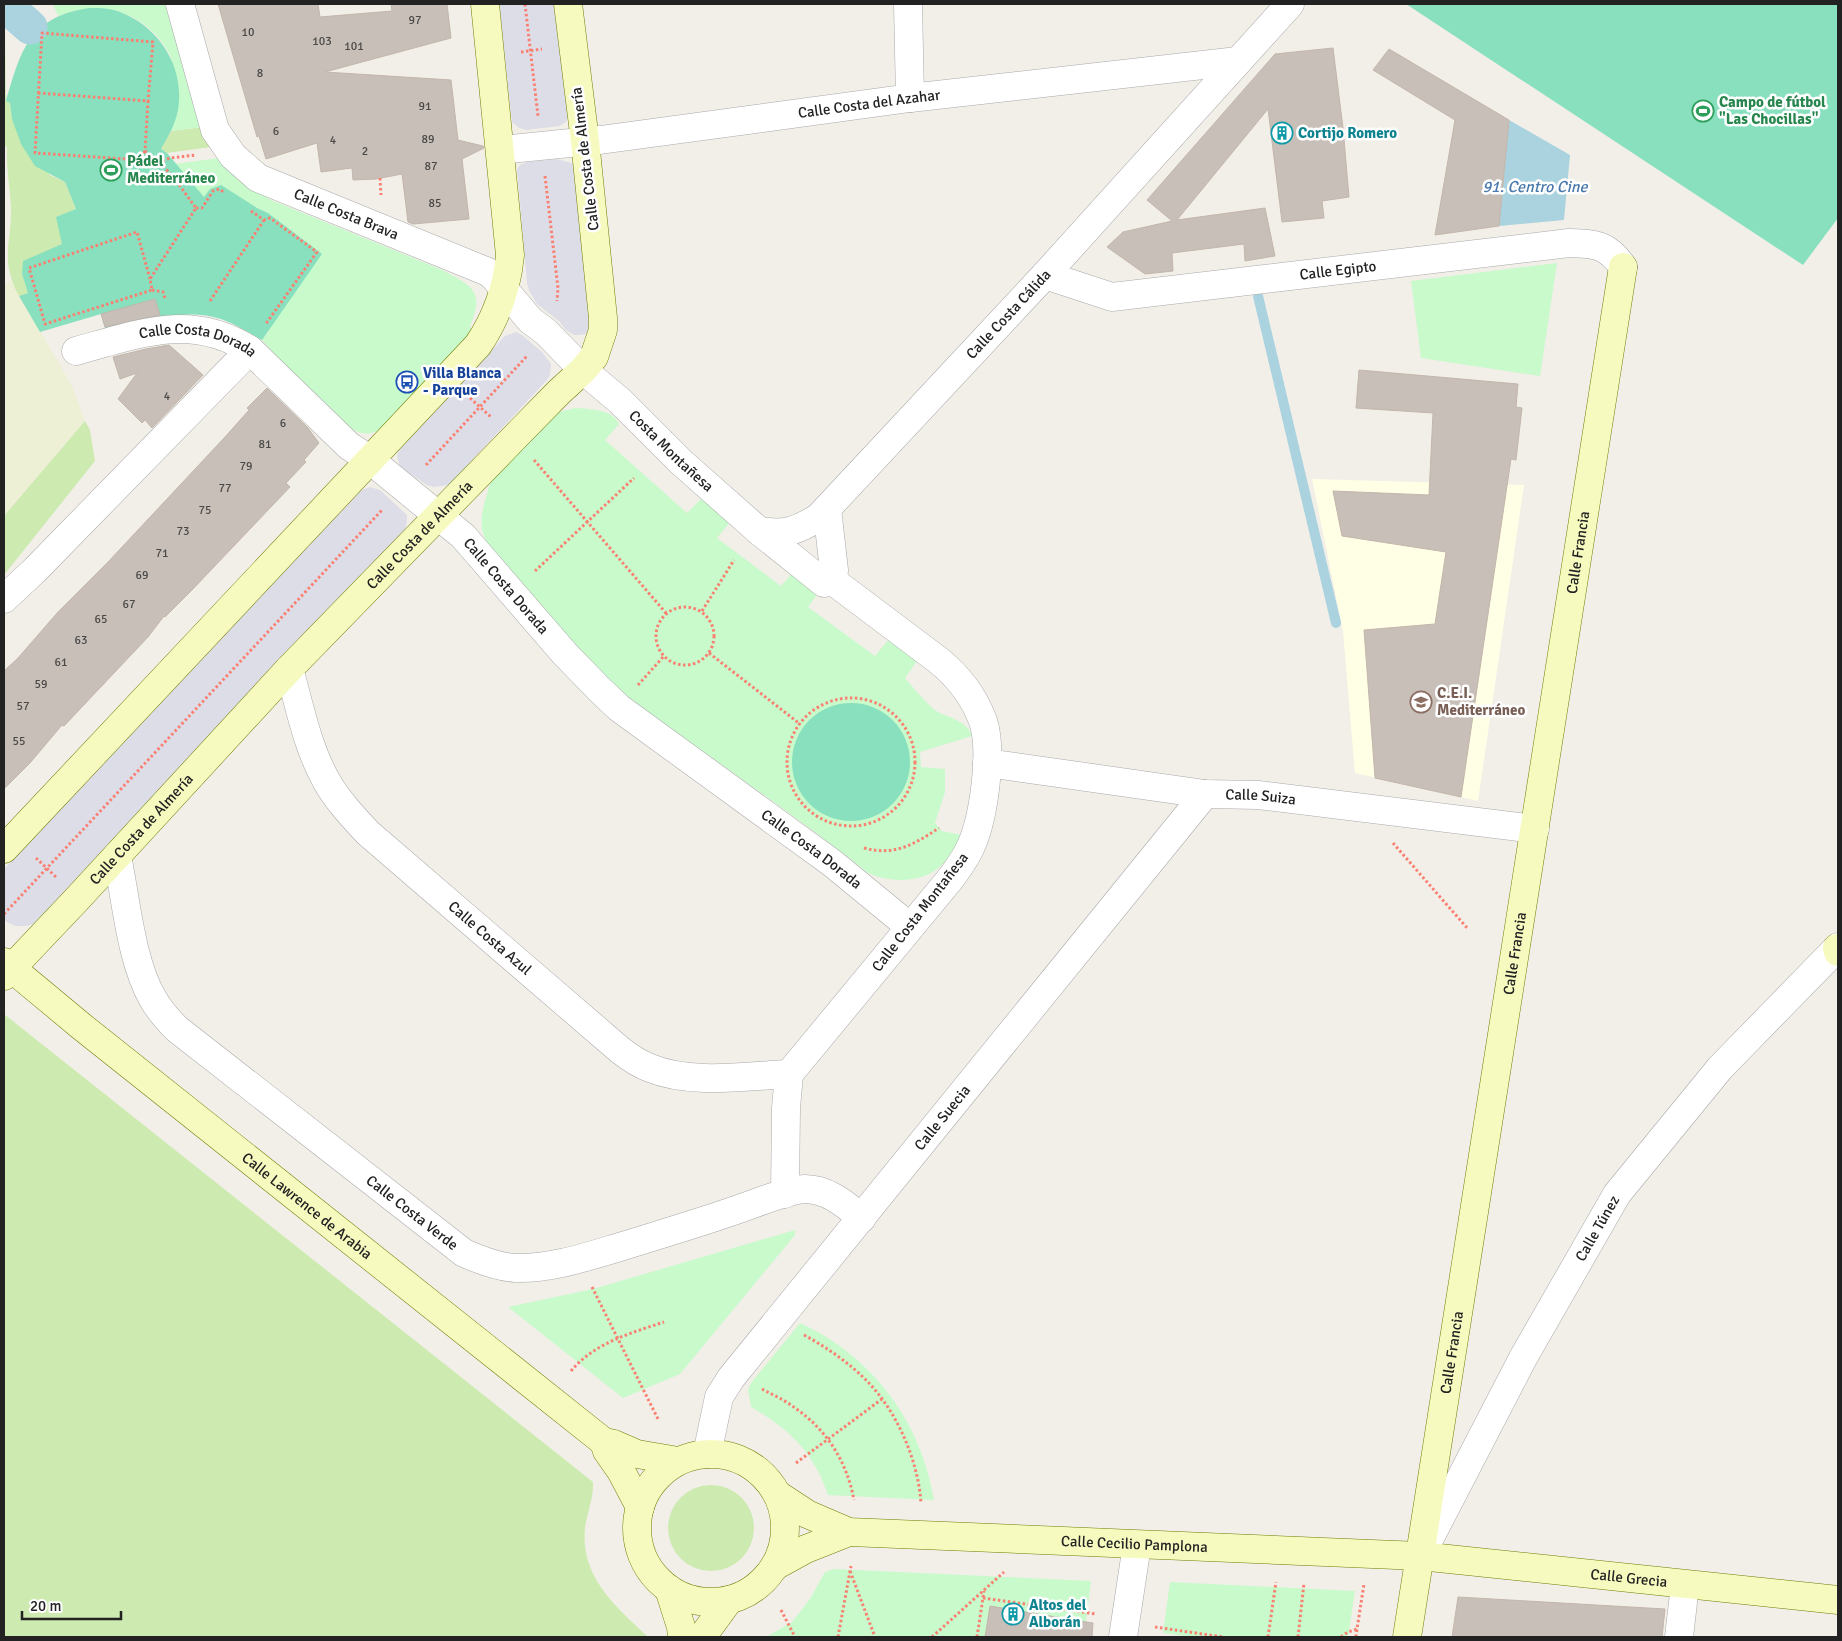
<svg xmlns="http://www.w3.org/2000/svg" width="1842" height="1641" viewBox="0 0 1842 1641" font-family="Signika,sans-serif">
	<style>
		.education { fill: #ffffe5 }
		.farmland { fill: #eef0d5 }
		.grass { fill: #cdebb0 }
		.park { fill: #c8facc }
		.pitch { fill: #88e0be }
		.plaza { fill: #dddde8 }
		.water { fill: #aad3df }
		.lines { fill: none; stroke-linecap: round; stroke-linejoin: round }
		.stream { stroke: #aad3df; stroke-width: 10 }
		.canal { stroke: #aad3df; stroke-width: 35 }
		.building { fill: #c7bfb8; stroke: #c4b6ab }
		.street-casing { stroke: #a9a9a9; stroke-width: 29 }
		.secondary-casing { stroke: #707d05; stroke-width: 29 }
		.path { stroke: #fa8072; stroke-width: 3; stroke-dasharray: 2.5 2.5; stroke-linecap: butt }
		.street { stroke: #fff; stroke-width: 28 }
		.secondary { stroke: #f7fabf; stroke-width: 28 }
		.labels { text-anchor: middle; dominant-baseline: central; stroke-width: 5; stroke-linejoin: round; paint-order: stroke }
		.number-label { font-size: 12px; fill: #4b4948 }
		.leisure-label { font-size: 15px; font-weight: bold; fill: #27864d; stroke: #fff; text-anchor: start }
		.street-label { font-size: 15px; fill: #222; stroke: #fff }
		.culture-label { font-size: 15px; font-weight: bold; fill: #0d838f; stroke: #fff; text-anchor: start }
		.transit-label { font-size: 15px; font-weight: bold; fill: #164399; stroke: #fff; text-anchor: start }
		.education-label { font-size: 15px; font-weight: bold; fill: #785e54; stroke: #fff; text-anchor: start }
		.water-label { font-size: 16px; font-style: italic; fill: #4a7aab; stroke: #fff }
	</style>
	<rect width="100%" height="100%" fill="#f2efe9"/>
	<path class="education" d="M1312,479L1524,485L1478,801L1355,773L1343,631Z"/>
	<path class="farmland" d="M11,280L72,386L85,421L4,516V284Z"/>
	<g class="grass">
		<path d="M5,28L6,101L10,103L12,119L50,175L65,182L76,209L62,244L22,274L29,293L19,296C0,261 11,245 11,209C10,188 6,167 7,147L4,146V29Z"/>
		<path d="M203,127L211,147L167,153L161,149L171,131Z"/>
		<path d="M85,421L90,430L95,461L4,575V516Z"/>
		<path d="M4,1014L593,1482C594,1497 587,1513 585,1528C580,1577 616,1607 648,1637H4Z"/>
		<circle cx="711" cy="1528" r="43"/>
	</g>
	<g class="park">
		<path d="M53,4H165L194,103L203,127L171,131C173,124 177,116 177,109C177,100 175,91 174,82C173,74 173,62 170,55C147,11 102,0 58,16Z"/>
		<path d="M219,158L249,186L271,200L440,269C470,285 486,289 470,326L473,332L384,428C377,431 371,435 362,433C336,428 282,362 262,340L269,331L268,213L257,208L205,198L174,164Z"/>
		<path d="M1557,263L1540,376L1421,358L1411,281Z"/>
		<path d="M575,408C589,409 613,409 619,424L605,440L687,513L702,498L730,522L717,538L781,586L794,571L820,591L808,607L875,656L888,640L917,661L905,678C914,688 930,709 942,714C952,718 969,723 972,736L920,752L921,767L945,769V792L935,823L942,831L962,835C946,863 937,878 903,880C891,880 879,878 868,873C814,830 757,790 701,750C680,736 659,722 639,706C600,675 567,635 534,598C520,582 491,555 484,536C476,513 490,495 491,474L559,412Z"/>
		<path d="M795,1230V1235L680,1374L623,1398L508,1307L593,1289Z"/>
		<path d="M800,1323C872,1356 921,1421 934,1500L828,1495C824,1485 821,1475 815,1466C801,1440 776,1421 751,1407L748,1390L751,1383Z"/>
		<path d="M834,1569L1091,1581L1086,1622L990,1606L985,1637H766L792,1622L810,1599L825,1572Z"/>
		<path d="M1170,1582L1355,1591L1348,1637H1190L1163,1633Z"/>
	</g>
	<g class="pitch">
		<path d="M1406,4H1838V218L1803,265Z"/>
		<path d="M89,8C100,8 110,8 120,12C160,27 185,68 178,110C175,125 168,137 161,149L167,153L204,197L210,189L221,185L257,208L268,213L322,254L262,340C252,335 242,328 231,323C191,304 146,321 106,332L101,314L40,332L19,296L28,293L22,274L23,261L62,244L56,217L76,209L65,182L35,166L21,144L12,119L10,103L6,101C21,50 29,17 89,8Z"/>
		<circle cx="851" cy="762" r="59"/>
	</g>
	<g class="plaza">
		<path d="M499,4H559L570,110L566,122L559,126L527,130L519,128L512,122Z"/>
		<path d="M557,159L575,164L590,327L586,334L579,335H574L566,330L559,321L537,304L529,290L527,283L517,169L520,165L527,162Z"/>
		<path d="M516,332L522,335L542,352L551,364L550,375L546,381L449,485L434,487L427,485L400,467L397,456L399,450L505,336Z"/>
		<path d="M370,487L380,490L407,515L406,530L35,924L25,926H16L8,923L4,920V869L359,491Z"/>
	</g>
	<path class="water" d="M1509,120L1570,155L1564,220L1499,226Z"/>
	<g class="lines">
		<path class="stream" d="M1258,296L1336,623"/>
		<path class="canal" d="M4,4L30,27"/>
	</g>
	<g class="building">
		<path d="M218,4H318L320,17L392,11L391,4H447L451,38L325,72L451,80L458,140L483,146L484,148L462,159L469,219L413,224L408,222L402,174L376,179L353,180L352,168L321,172L317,143L266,159L259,136L257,137Z"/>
		<path d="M1333,48L1343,128L1349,197L1322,201L1324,218L1282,222L1268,109L1177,220L1265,208L1275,256L1245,261L1244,244L1172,253L1173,271L1145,274L1107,247L1123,232L1172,221L1147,200L1275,54Z"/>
		<path d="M1389,49L1509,120L1499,226L1435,235L1455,120L1373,70Z"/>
		<path d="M155,299L160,315L105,327L101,314Z"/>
		<path d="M169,345L203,375L152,428L145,420L142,423L118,399L137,373L120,379L113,357L146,349Z"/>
		<path d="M1359,370L1518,384L1516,407L1522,408L1516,460L1511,459L1461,797L1375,778L1364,630L1435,624L1446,552L1342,536L1333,491L1429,495L1433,413L1356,408Z"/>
		<path d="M267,388L308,428L319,443L304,460L306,462L286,483L290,487L192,590L165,617L164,616L148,637L64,726L62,725L30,763L4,789V671L18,658L58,612L108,562L225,437L249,410L247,408Z"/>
		<path d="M1458,1597L1665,1609L1662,1637H1452Z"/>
		<path d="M990,1606L1093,1623L1092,1637H985Z"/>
	</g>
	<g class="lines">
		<g class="street-casing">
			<g id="street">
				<path id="s1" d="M180,4L215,130L233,156L258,178L488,272L494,277L530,320L546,332L583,370L620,401L681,462L759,531L824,583L833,581L938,660C958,676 974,697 983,721C993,751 984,817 971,846C966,858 958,868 951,878L789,1074L786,1108L785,1194"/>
				<path d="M908,4L910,98"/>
				<path id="s2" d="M501,150L600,140L910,98L1238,61"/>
				<path id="s3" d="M1045,275L1112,297L1569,243C1596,244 1607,244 1623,267"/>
				<path id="s4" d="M76,351C138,334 191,312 250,350L349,446L369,459L463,536L565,654L599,689L619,708L832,863L910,927"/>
				<path d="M827,509L834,570L833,581"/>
				<path id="s5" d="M759,531C785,535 797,531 819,517L1045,275L1290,4"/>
				<path d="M4,599L35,570L250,350"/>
				<path id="s6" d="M289,669C300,707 307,747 327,782C338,801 353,817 368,833L620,1050C629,1057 639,1064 650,1068C692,1085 745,1076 789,1074"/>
				<path id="s7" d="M987,763L1205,794L1258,795L1535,829"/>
				<path id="s8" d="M117,856C126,899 131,962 153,999C159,1010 168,1020 177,1029L464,1253C480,1260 498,1267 515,1268C552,1269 589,1256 623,1246C661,1234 699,1223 736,1210C755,1204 786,1190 805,1189C828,1189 846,1205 862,1218"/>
				<path id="s9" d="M707,1454L719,1397L731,1378L1205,794"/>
				<path id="s10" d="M1422,1553L1523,1358L1617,1194L1720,1068L1838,947"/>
				<path d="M1123,1637L1137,1545"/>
				<path d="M1679,1637L1685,1585"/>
			</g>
		</g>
		<g class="secondary-casing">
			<g id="secondary">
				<path d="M4,849L478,345C497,317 507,288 510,255L485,4"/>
				<path d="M1837,948L1838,952"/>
				<path id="s11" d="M4,962L81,1026L604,1442L614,1444L637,1454L678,1461"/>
				<path id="s12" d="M4,976L78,898L289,669L514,438L559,392L583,370L594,357L603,330V318L585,141L568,4"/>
				<path d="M604,1442L607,1451L621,1471L640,1507"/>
				<circle cx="711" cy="1528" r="74"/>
				<path id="s13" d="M778,1495L807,1514L849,1532L1420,1556L1838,1600"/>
				<path d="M775,1566L806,1549L849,1532"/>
				<path d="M669,1589L681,1627L682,1637"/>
				<path d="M702,1637L729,1600"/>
				<path id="s14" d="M1407,1637L1623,267"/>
			</g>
		</g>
		<g class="path">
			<path d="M525,4L538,116"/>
			<path d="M521,52L542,49"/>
			<path d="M38,93L148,101L145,151L160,162"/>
			<path d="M145,151L140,160L35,153L42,33L153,42L148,101"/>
			<path d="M545,176L558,288L557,301"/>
			<path d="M380,178L381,195"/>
			<path d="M196,208H202L213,191L219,189L225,193"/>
			<path d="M251,211L264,220L270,218L317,252L265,325"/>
			<path d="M150,279L137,232L29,268L45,324L152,290L150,279L196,208L177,182L160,162L170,158L196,155"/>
			<path d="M152,290L163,292L165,298"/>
			<path d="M210,301L264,220"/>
			<path d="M470,398L491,417"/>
			<path d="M534,460L666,613"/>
			<path d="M426,465L527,356"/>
			<path d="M535,571L634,478"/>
			<circle cx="685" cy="636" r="29"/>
			<path d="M702,611L734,560"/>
			<path d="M709,653L800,724"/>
			<path d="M638,685L664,656"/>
			<circle cx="851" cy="762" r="64"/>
			<path d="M1393,843L1468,929"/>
			<path d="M864,848C895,856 913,845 939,828"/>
			<path d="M36,858L57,878"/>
			<path d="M4,914L382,510"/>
			<path d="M592,1287L658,1419"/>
			<path d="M804,1335C826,1347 848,1362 866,1380C897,1411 918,1460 921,1503"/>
			<path d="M571,1371C594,1343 631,1333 664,1322"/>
			<path d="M762,1389C773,1395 785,1400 795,1408C827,1430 847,1462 854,1500"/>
			<path d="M796,1463L882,1399"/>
			<path d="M850,1571L875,1637"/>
			<path d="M983,1598L1096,1614"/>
			<path d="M781,1610L795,1637"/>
			<path d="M1155,1627L1223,1637"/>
			<path d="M838,1637L851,1566"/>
			<path d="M932,1637L1004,1572"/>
			<path d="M977,1637L984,1591"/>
			<path d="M1268,1637L1276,1582"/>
			<path d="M1298,1637L1304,1583"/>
			<path d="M1341,1637L1348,1632L1357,1629L1364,1584"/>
			<path d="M1356,1637L1357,1629"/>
		</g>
		<use href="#street" class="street"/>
		<use href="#secondary" class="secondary"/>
	</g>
	<defs>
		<g id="stadium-ring" transform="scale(1.125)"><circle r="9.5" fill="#fff" stroke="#2e9e5b" stroke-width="1.5"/><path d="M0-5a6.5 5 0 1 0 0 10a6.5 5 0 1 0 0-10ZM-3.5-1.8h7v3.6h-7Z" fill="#2e9e5b"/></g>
		<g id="building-ring" transform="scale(1.125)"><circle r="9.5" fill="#fff" stroke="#0f9aa8" stroke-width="1.5"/><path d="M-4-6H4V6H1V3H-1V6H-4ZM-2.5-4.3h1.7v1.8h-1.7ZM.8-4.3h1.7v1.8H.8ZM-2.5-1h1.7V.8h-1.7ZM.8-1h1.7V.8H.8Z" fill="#0f9aa8"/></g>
		<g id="bus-ring" transform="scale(1.125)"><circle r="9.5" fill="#fff" stroke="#1a4fb4" stroke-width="1.5"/><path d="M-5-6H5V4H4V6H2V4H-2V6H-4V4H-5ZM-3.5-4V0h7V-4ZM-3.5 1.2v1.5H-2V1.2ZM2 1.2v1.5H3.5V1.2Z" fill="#1a4fb4"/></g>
		<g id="school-ring" transform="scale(1.125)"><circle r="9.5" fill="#fff" stroke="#8d6e63" stroke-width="1.5"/><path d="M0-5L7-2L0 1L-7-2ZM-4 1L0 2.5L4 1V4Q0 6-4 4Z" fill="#8d6e63"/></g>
	</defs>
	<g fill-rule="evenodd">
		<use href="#stadium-ring" x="1703" y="111"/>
		<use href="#building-ring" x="1282" y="133"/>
		<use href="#stadium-ring" x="111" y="170"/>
		<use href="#bus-ring" x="407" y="382"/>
		<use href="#school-ring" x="1421" y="702"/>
		<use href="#building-ring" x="1013" y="1614"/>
	</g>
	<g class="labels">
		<g class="number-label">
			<text x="415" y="20">97</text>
			<text x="248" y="32">10</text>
			<text x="322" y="41">103</text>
			<text x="354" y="46">101</text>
			<text x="260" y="73">8</text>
			<text x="425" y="106">91</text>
			<text x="276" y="131">6</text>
			<text x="428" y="139">89</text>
			<text x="333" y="140">4</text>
			<text x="365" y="151">2</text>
			<text x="431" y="166">87</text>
			<text x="435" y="203">85</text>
			<text x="167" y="396">4</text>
			<text x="283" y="423">6</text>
			<text x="265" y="444">81</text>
			<text x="246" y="466">79</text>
			<text x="225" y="488">77</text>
			<text x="205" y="510">75</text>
			<text x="183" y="531">73</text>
			<text x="162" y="553">71</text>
			<text x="142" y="575">69</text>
			<text x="129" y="604">67</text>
			<text x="101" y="619">65</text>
			<text x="81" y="640">63</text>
			<text x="61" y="662">61</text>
			<text x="41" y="684">59</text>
			<text x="23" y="706">57</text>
			<text x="19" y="741">55</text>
		</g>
		<g class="leisure-label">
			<text x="1719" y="102">Campo de fútbol<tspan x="1719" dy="17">"Las Chocillas"</tspan></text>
			<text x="127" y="161">Pádel<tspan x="127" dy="17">Mediterráneo</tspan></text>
		</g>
		<g class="street-label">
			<text stroke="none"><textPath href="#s2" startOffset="371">Calle Costa del Azahar</textPath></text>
			<text transform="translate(585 159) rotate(-97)">Calle Costa de Almería</text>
			<text stroke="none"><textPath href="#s1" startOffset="291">Calle Costa Brava</textPath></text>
			<text stroke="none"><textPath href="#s3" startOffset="298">Calle Egipto</textPath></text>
			<text stroke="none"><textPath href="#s5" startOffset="341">Calle Costa Cálida</textPath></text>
			<text stroke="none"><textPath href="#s4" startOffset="126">Calle Costa Dorada</textPath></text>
			<text stroke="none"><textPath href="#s1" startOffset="701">Costa Montañesa</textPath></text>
			<text stroke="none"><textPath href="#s12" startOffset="606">Calle Costa de Almería</textPath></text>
			<text stroke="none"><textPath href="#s14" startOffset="1098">Calle Francia</textPath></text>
			<text stroke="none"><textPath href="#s4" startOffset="530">Calle Costa Dorada</textPath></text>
			<text stroke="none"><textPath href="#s7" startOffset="276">Calle Suiza</textPath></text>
			<text stroke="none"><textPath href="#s12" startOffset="201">Calle Costa de Almería</textPath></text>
			<text stroke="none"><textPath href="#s4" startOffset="935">Calle Costa Dorada</textPath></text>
			<text transform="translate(920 912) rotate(-52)">Calle Costa Montañesa</text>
			<text stroke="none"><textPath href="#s6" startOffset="346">Calle Costa Azul</textPath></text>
			<text stroke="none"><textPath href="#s14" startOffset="692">Calle Francia</textPath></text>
			<text stroke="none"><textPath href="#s9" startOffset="416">Calle Suecia</textPath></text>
			<text stroke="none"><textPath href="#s11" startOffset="389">Calle Lawrence de Arabia</textPath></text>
			<text stroke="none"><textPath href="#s8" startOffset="485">Calle Costa Verde</textPath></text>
			<text stroke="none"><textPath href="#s10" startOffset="369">Calle Túnez</textPath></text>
			<text stroke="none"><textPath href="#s14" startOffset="288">Calle Francia</textPath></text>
			<text stroke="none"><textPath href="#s13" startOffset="366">Calle Cecilio Pamplona</textPath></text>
			<text stroke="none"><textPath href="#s13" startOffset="862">Calle Grecia</textPath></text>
		</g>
		<g class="culture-label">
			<text x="1298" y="133">Cortijo Romero</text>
			<text x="1029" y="1605">Altos del<tspan x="1029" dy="17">Alborán</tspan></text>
		</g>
		<g class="transit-label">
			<text x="423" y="373">Villa Blanca<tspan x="423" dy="17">- Parque</tspan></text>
		</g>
		<g class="education-label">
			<text x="1437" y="693">C.E.I.<tspan x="1437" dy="17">Mediterráneo</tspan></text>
		</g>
		<g class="water-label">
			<text x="1535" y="187">91. Centro Cine</text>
		</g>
	</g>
	<rect width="1842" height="1641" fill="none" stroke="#222222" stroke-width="10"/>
	<path d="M22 1611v8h99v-8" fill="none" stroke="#222222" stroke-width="2.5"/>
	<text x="30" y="1611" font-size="15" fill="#222222" stroke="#ffffff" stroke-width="4" paint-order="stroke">20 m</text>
</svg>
